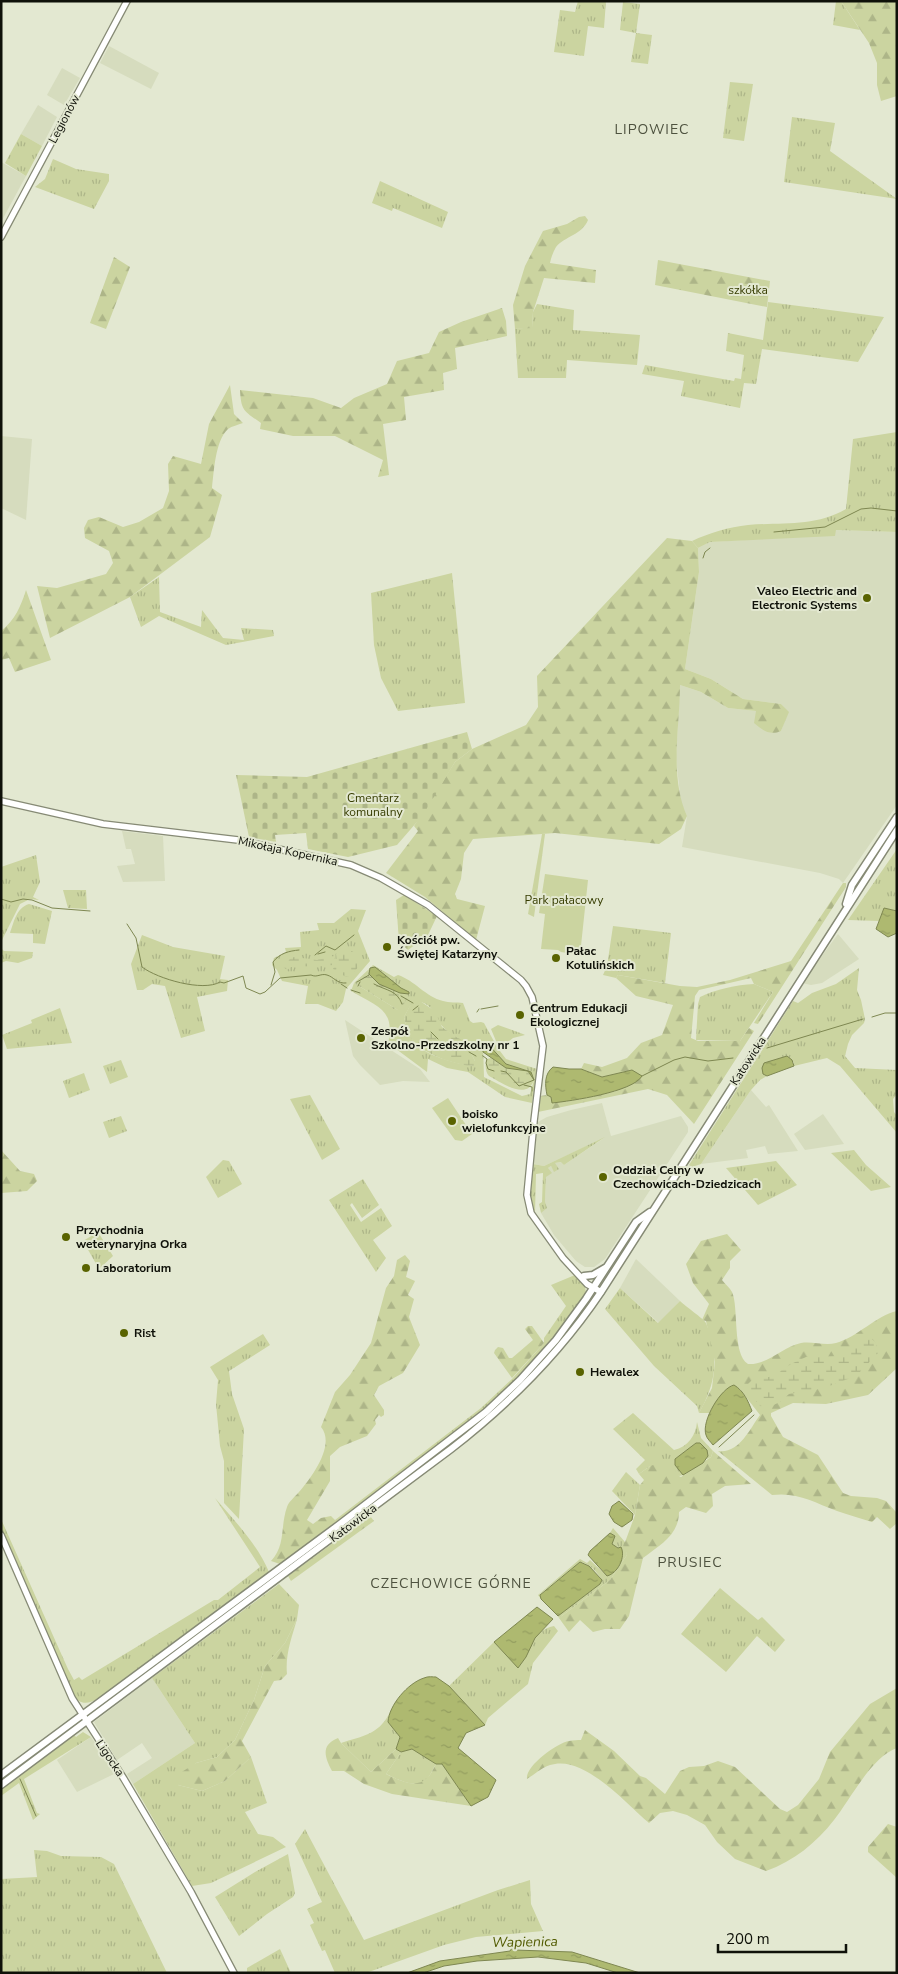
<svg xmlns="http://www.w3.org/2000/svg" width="898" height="1974" viewBox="0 0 898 1974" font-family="'Nunito Sans',sans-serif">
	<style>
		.built { fill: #d6dcbe }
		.grass { fill: url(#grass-tufts); fill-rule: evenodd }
		.forest { fill: url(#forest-firs) }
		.wetland { fill: url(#wetland-marsh) }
		.cemetery { fill: url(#cemetery-stones) }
		.park { fill: #cbd4a0 }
		.water { fill: url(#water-ripples); stroke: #7e8751 }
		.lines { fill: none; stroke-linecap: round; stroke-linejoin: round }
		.stream { stroke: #7e8751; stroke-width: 1 }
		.secondary-casing { stroke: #868a75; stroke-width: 8 }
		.primary-casing { stroke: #868a75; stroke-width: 9 }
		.secondary { stroke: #fff; stroke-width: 5.5 }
		.primary { stroke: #fff; stroke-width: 6 }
		.poi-dot { fill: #596300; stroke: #e3e8d1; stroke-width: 2 }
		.labels { text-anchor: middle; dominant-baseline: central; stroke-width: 4; stroke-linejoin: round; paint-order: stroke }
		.street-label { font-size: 12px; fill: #0f1109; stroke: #e3e8d1 }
		.park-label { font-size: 12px; fill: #373d02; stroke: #e3e8d1 }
		.poi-label { font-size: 12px; font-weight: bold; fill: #0f1109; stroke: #e3e8d1; text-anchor: start }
		.neighbourhood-label { font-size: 14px; letter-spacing: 1px; fill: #4e523f; stroke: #e3e8d1 }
		.water-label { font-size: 14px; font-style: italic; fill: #535c02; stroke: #e3e8d1 }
	</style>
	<defs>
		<pattern id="grass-tufts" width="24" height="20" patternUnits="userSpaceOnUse" patternTransform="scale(1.25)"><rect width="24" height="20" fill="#cbd4a0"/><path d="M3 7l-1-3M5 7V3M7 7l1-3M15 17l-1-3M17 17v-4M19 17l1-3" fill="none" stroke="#adb588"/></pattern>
		<pattern id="forest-firs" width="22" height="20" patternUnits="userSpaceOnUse" patternTransform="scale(1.25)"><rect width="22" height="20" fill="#cbd4a0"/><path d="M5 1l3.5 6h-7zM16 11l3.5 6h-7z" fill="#adb588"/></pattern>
		<pattern id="wetland-marsh" width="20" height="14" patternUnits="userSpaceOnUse" patternTransform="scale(1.25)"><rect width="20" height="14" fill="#cbd4a0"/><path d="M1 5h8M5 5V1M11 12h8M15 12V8" fill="none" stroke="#adb588"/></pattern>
		<pattern id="cemetery-stones" width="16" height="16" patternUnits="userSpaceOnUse" patternTransform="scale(1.25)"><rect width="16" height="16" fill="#cbd4a0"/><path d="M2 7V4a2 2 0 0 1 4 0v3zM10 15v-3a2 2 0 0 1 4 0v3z" fill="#adb588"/></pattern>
		<pattern id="water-ripples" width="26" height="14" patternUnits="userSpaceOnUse" patternTransform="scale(1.25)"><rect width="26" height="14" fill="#aeb970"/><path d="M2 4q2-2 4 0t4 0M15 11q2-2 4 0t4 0" fill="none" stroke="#949e60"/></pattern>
	</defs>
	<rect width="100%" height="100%" fill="#e3e8d1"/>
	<g class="built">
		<path d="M109,46L159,73L151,89L100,63Z"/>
		<path d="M62,68L80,78L64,105L47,95Z"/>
		<path d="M38,105L57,117L42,146L21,134Z"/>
		<path d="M1,162L26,176L1,222Z"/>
		<path d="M1,436L32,439L26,520L1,508Z"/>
		<path d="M835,530L897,532V805L843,883L839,879L820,873L682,847L687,816L681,803L676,758L680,685L701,692L728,708L756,711L781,731L788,712L781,704L743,699L711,679L685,669L699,572L698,548L710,542L835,535Z"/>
		<path d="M122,831L163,836L165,881L123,882L117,866L135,864L131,849H126Z"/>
		<path d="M838,934L859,959L822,983L811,985L802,983Z"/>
		<path d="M345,1020L420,1069L430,1082L403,1081L380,1085L360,1065L353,1056Z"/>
		<path d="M751,1090L766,1107L769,1105L798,1151L768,1154L765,1146L746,1150L748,1158L701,1164Z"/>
		<path d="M602,1103L611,1136L681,1116L688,1127V1132L605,1259L594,1267H585L576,1261L554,1235L541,1213L545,1202L546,1177L548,1168L551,1166L554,1171L555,1163L562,1162L564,1165L604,1138L544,1166L533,1164L536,1123L547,1117L571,1110Z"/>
		<path d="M823,1114L844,1144L805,1150L794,1134Z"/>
		<path d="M636,1259L680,1301L659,1323L620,1288Z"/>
		<path d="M152,1678L195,1743L133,1784L127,1774L152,1758L142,1743L117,1760L94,1722Z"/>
		<path d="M91,1737L116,1773L77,1792L57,1760Z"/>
	</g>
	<g class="grass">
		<path d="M578,1H606L604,28L588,26L584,56L554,52L560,10L575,12Z"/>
		<path d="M836,1H841L860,30L833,25Z"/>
		<path d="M623,2L640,4L636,33L652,35L648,64L631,62L636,33L620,30Z"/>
		<path d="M730,82L753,84L744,141L723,138Z"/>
		<path d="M792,117L835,123L830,151L897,199L784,182Z"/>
		<path d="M21,134L42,146L26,176L5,163Z"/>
		<path d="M53,159L76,169L109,174V181L94,209L35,187L45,179Z"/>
		<path d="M380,181L448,212L442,228L393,208L392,211L372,203Z"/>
		<path d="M768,302L884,317L858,362L762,349L756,384L744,383L740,408L681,396L684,381L642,374L645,365L734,381L735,378L741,379L744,355L726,351L728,333L763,340Z"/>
		<path d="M537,304L574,310L573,330L640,335L637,365L567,360L566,378H518L515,329L532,327L533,312Z"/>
		<path d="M897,432V532L836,530L835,536L710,542L698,548L692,541C709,533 729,527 748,525C783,522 815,527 846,509L853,439Z"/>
		<path d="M452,573L465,703L398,711L381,678L374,645L371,593Z"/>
		<path d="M159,577L160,612L201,627L202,610L223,638L244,640L241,628L273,630L274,636L226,645L159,616L141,627L130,597Z"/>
		<path d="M542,834H545L534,917L528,914Z"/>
		<path d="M897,849V911L884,908L880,921L848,920Z"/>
		<path d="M36,855L40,882L33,897L39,900L30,899L20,904L1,942V867Z"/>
		<path d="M63,890H86L87,909L68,908Z"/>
		<path d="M29,904L52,911L45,944L33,943V934L10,933C14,922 16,908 29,904Z"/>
		<path d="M351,909L366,910L358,931L370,961L346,989L343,1002L336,1011L318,1004H305L308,986L282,981L277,970L272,965L274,958L286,952L285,948L301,947L300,932L319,930L317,923H334Z"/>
		<path d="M613,926L671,933L665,983L618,975L616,978L603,975L607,966Z"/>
		<path d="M142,935L173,947L225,956L220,979L228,980L227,991L197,997L205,1031L181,1038L165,986L152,984L143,990H137L131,964Z"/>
		<path d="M1,948L4,951L33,952L32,958L18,963L6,961L1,963Z"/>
		<path d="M373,965L394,977L398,975C414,980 426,997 443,1001C449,1003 457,1002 463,1003L470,1021L473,1023L481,1022L484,1023L497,1047L506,1059L537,1069L532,1103L505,1097L468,1072L447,1068L428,1059L427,1072L388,1043C396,1009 376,1006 351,991L354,983L398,1010L368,973V970ZM413,1001C436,1002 432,1017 444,1028C453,1037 464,1042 475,1047L471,1053L475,1061L474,1066C457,1064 426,1056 415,1043C409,1035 406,1026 404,1017ZM486,1042L506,1064L531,1072L534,1080L530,1094L522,1096L484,1077L483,1044Z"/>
		<path d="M859,968L857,990L861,1000L865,1019L864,1023L852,1035L848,1044L845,1056L855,1068L897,1070V1094L893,1099L894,1112L897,1116V1133L840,1066L827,1058L794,1066V1062L763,1074L767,1076L760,1080L751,1090L701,1164L692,1167L689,1165L793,1001L798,1003L812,993L836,984Z"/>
		<path d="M754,984L773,992L740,1041L696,1040L698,1004L700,997C716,989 736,985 754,984Z"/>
		<path d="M60,1008L72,1043L7,1049L2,1035L32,1023L31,1020Z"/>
		<path d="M498,1025L523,1034L525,1035L513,1038L503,1046L496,1041L491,1029Z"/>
		<path d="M121,1060L128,1077L110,1084L103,1066Z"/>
		<path d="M84,1073L90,1090L69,1098L63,1081Z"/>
		<path d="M310,1095L340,1149L322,1160L290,1099Z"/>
		<path d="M121,1116L127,1131L109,1138L103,1122Z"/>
		<path d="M605,1137L564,1165L561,1162L555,1163L559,1169L554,1172L551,1166L548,1168L552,1173L546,1177L545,1202L547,1208L541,1213L539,1204L542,1202L543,1173L536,1174L535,1213L529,1193L533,1164L544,1166Z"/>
		<path d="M854,1150L866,1165L891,1187L871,1191L831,1153Z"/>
		<path d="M223,1160L229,1161L242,1184L218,1198L206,1177Z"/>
		<path d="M776,1161L797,1185L758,1205L726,1168Z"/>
		<path d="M363,1179L379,1205L362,1218L352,1203L350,1205L361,1222L381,1208L392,1226L373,1240L386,1258L376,1272L329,1200Z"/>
		<path d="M98,1232L113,1256L99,1269L83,1241Z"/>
		<path d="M575,1275L585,1286L586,1293C563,1324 540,1356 512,1384C458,1435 395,1478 336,1523L335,1520L481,1408L512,1379L544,1343V1338L566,1306L551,1285Z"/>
		<path d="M620,1288L658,1323L680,1301C685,1306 704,1319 706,1323C720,1356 716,1384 699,1413L697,1406L654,1366L605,1309Z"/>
		<path d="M263,1334L270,1345L229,1371L232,1394L244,1429L239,1519L224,1503V1461L220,1446L216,1404L218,1380L210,1367Z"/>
		<path d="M633,1413L674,1450C688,1447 696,1435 697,1422L701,1438L713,1451L711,1457L707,1459L708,1453L696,1443L675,1459L684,1475L679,1476L650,1466L639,1474L636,1469L645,1460L613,1429Z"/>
		<path d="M626,1472L640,1485L635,1515L612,1491Z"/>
		<path d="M215,1498C234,1520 258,1545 269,1572L97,1699C87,1705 79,1704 73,1695L1,1528V1519L68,1669L74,1680L79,1677L82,1680L214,1600H218L260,1567Z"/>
		<path d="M613,1528L625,1542L627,1555L610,1580L559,1618L558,1616L600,1584L602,1580C598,1573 589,1563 580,1562L540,1594L541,1599L538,1595L580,1559L587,1563L590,1560L607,1576L622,1549L611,1544L612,1534L610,1533Z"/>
		<path d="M279,1584L299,1605L297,1619L285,1643L265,1666L254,1700L235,1740L217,1757L196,1763L178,1785L202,1791L225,1781L251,1757L267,1803L245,1812L258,1834L273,1837L286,1847L211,1883L192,1886L133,1784L195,1743L152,1678Z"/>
		<path d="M720,1588L758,1620L762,1617L785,1640L775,1652L757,1636L726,1672L681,1634Z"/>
		<path d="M554,1626L558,1631L533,1663L528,1684L488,1718L485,1725L449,1686L494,1642L518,1668C532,1650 531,1631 554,1626Z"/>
		<path d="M389,1714L388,1722L400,1737L396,1749L371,1772L341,1743C362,1736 378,1735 389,1714Z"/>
		<path d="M83,1732L91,1737L24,1779L37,1813L40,1814L33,1820L19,1783L1,1796V1790L74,1735L76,1737Z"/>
		<path d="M412,1749L436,1764C433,1768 431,1775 427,1779C415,1790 398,1779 386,1774L401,1752Z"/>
		<path d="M305,1829L364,1940L498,1890L530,1880L531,1904L543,1931L476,1937L444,1945L366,1973H335L325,1950L322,1951L310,1925L314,1923L307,1909L322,1902L295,1844Z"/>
		<path d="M34,1850L47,1851L61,1856L101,1857L114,1864L167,1973H1V1879L37,1877Z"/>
		<path d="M288,1854L295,1893L293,1897L267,1914L239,1936L215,1897L255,1872Z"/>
		<path d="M280,1949L291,1973H247V1968Z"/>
	</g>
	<g class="forest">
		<path d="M841,1H897V96L881,101L877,85V63L869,43Z"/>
		<path d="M585,216L588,220C582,235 565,236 556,247C553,252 551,258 550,263L596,270L595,283L544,278L533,312L532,328L515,329L513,305L525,266L543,231L567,224L579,217Z"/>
		<path d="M114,257L130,267L106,329L90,323Z"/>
		<path d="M658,260L770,281L767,307L655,285Z"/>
		<path d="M502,308L506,321L507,336L455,348L457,369L443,373L444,390L404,397L406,420L383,424L389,475L378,477L383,460L335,436H293L260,429L261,423C244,411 241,411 240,390L313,398L341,408L354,398L387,384L397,361L429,353L439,332L461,322Z"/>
		<path d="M230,385L234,414L243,423C238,425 232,426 228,429C215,441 214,472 212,488L222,495L210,537L130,597L50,638L37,586L57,588L106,574L113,563L109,551L85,538L84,528L88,520L99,517L123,527L139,522L163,508L169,491L168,464L173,456L201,464L209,424Z"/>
		<path d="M667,538L692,541L698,548L699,572L685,669L711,679L743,699L781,704L789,712L781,731C770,736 762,730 754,723L756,711L728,708L701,692L680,685C680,728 669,775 687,816L681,829L659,844L555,833L473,839L464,853L461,879L455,894L457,899L485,906L476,940L425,897L386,873L418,831L414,826L455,762L472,749L526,725L538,707L537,676Z"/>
		<path d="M26,590L51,660L15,672L9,658L1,660V631C15,620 21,606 26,590Z"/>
		<path d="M843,883H846V887L758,1024L754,1023L773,992L754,984L751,978L699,990L695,996L691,1038L698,1041H740L749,1028L754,1031L694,1124L667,1095L648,1089L538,1112L540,1096L547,1095L551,1097L553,1103L570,1101L616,1091L632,1070L602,1077L581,1069L584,1063L602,1067L627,1058L641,1043L662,1035L673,1005L636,996L616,978L618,975L680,986L697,987L730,980L791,961Z"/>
		<path d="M1,1150L20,1171L34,1174L37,1181L27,1191L1,1193Z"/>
		<path d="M727,1234L741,1250L730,1261V1268L722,1280C725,1284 730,1288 732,1292C739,1307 732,1354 748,1364C768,1365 782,1347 801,1343C812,1341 825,1346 836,1343C858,1337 875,1316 897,1311V1368L868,1395L826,1404L793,1403L771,1413V1416L783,1437L818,1455L843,1493L851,1496L877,1498L886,1501L897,1513V1523L890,1529L877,1517L872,1522C860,1518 848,1515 837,1511C813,1502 798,1492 772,1495L718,1451C739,1454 749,1430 760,1415L739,1388L725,1390L709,1413H699L712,1388L715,1362L706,1321L702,1320L709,1304L693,1283L686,1264L701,1241Z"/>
		<path d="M405,1255L410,1261L406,1277L415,1281L408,1295L414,1299L409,1317L420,1345L403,1373L379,1386L374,1395L384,1410V1415L381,1417L379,1415L375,1420L376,1424L367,1436L340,1447L330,1456V1481L307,1520L313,1524L321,1518L331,1516L337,1522L280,1564L271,1561C286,1545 280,1527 287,1507C289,1501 295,1497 299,1492C311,1478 336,1445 321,1427L335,1392L350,1375L371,1343L386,1288L394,1276L397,1260Z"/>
		<path d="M528,1326H532L544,1343L512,1378L494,1353L495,1350L498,1347L503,1348L509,1358H512L533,1340L525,1329Z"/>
		<path d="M713,1451L751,1484L725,1486L712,1494L713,1506L706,1513L686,1507L679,1512C679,1535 660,1545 643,1558L629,1616L620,1629H605L593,1632L580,1620L569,1632L559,1618L610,1580L627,1555L624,1545L635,1515L640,1485L644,1480L639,1474L650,1466L668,1460L679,1476L681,1477L711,1457Z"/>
		<path d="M370,1516L374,1521L291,1581L288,1576Z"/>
		<path d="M297,1619C292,1637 285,1655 287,1674L281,1680L274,1681L242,1741L251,1757L225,1781L202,1791L178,1785L180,1773L196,1763L217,1757L235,1740L254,1700L265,1666L285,1643Z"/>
		<path d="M897,1688V1748C872,1756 850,1800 834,1820C816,1843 794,1861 766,1871L735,1859L717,1842L705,1825L687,1815L673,1811L660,1813L649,1823C625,1803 584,1754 550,1765C541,1768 535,1774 527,1779C525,1766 557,1743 569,1741C573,1740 578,1740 581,1740L585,1730L614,1751L640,1776L646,1778L665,1794L680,1771L689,1767L704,1766L718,1761L735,1767L780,1809L787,1812L798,1805L819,1779L830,1752L870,1704Z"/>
		<path d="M338,1738L341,1743L371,1772L396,1749L401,1752L386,1774C398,1779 415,1790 427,1778C431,1775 433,1769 436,1764H442L471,1806L392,1794L364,1784L344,1771H332C325,1758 320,1745 338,1738Z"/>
		<path d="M888,1824L897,1827V1878L868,1852V1847Z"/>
	</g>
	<g class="wetland">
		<path d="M346,948L357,954L361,959C359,966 354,976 346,977L333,969L337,961L336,954Z"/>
		<path d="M334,956V965L291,967L287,970L282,966L283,963L294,957L317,960Z"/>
		<path d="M368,970L369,975L407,992L408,997L401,1009L398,1010L354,983Z"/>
		<path d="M413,1000L420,1001L435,1011L442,1027L456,1037L476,1047L471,1053L475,1061V1066C458,1066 426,1055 414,1042C408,1035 406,1025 404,1017Z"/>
		<path d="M491,1058L506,1068L528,1071L534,1080C527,1101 502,1083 489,1076C485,1072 485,1064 487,1059Z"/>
		<path d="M871,1338L876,1343L878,1353L856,1376L824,1388L789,1394L780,1402L769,1407L760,1406L753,1397L748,1384L752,1380L774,1376L791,1364L806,1357L839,1356Z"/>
	</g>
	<g class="cemetery">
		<path d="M467,732L472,749L455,762L423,815L397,845L348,857L308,849L306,833L275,835L276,842L249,837L236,775L307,777Z"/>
		<path d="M404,895L437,916L428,935L408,950L399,942L396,900Z"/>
	</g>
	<g class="park">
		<path d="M545,874L588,880L580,955L561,952L558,950L541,949L545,914L539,913Z"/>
		<path d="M448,1098L472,1134L462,1141L455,1140L432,1108Z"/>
	</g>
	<g class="water">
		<path d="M884,908L897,911V933L888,937L876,929Z"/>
		<path d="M375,967L401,988L409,992V994L400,993L379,984L369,974L370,968Z"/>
		<path d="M487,1043L506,1064L531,1072L534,1080L528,1071L506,1068L483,1052V1044Z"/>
		<path d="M787,1056L792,1060L794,1066L767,1076L763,1074L762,1068L764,1063Z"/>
		<path d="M553,1067L569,1069H581L602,1077L632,1070L642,1076C633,1092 571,1101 552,1103L551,1097L547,1095C545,1085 544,1074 553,1067Z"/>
		<path d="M734,1385C744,1391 748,1401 752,1411L713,1445C711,1442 707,1439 706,1435C701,1421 721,1388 734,1385Z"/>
		<path d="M696,1443H700L707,1450L708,1456L703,1463L683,1475L675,1465V1459Z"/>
		<path d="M619,1501L633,1514L632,1520L622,1527L614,1522L609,1514L612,1506Z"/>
		<path d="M610,1533L615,1536L612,1544L618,1548L621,1547C626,1557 618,1573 607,1576L588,1555L590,1551Z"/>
		<path d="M580,1562L589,1566L602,1580L600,1584L558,1616L541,1599L540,1595Z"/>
		<path d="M537,1607L553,1619L535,1638L526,1657L518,1668L494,1642Z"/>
		<path d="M436,1677L449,1686L485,1725L466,1733L458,1748L496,1780L488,1797L471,1806L442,1764H436L412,1749L401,1752L396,1749L400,1737L388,1722C389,1705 408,1683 424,1678C428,1676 433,1677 436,1677Z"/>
		<path d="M512,1948L515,1950L572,1952L640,1973H618L586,1963L538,1957L477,1961L444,1966L423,1973H407L440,1961L510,1951Z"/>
	</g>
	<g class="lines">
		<g class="stream">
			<path d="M774,532L825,527L861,509L871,508L897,511"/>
			<path d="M703,558L705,552L710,548"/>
			<path d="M1,899L11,902L23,899L32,900L52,908L90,911"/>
			<path d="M127,924L136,938L142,967C158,979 203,992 220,982L224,983L243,976L246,988L260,994L265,992L280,978L311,975C317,978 321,973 327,975C334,977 337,984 346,983"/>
			<path d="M318,954L325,952"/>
			<path d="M315,955L326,946L335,950L354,935"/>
			<path d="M357,982L369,975"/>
			<path d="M341,984L347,988"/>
			<path d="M374,984C387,991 397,990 402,1004"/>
			<path d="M271,985L275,972L273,962C280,953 289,951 299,950"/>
			<path d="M358,986L360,982"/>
			<path d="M351,990L360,993"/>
			<path d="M401,996L413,1003"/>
			<path d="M481,1009L498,1006"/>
			<path d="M413,1010L418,1006"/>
			<path d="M477,1012L479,1009"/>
			<path d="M872,1017L885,1013H897"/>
			<path d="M431,1032L438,1039"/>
			<path d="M443,1043H452L459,1046"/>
			<path d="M471,1048H479"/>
			<path d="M767,1048L863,1019"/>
			<path d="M469,1052L476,1056"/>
			<path d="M483,1056L487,1059L486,1063L488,1069L494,1071"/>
			<path d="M501,1071L506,1072L519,1086L534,1080"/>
			<path d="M642,1076L674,1060L685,1057L708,1061L733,1058"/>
			<path d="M524,1085L532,1087V1091"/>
			<path d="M719,1447L754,1415"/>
			<path d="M20,1779L36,1816"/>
		</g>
		<g class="secondary-casing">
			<g id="secondary">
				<path d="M1,237L127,1"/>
				<path d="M1,801L103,824L238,840L351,865L381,878L428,905L521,980L526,986L532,997L543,1046L534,1121L527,1195L531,1213L563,1258L587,1284L601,1292"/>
				<path d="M1,1535L72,1698L124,1779L191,1892L234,1973"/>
			</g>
		</g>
		<g class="primary-casing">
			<g id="primary">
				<path d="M846,904L852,885L897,817"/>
				<path d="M584,1276L593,1275L605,1268"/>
				<path d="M1,1775L340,1524L486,1412L520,1380L556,1340L586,1299L636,1222L650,1212"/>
				<path d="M1,1785L451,1449C509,1404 560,1353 601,1292L897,830"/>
			</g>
		</g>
		<use href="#secondary" class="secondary"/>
		<use href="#primary" class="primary"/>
	</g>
	<g class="poi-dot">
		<circle cx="867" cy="598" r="5"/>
		<circle cx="387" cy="947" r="5"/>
		<circle cx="556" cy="958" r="5"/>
		<circle cx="520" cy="1015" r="5"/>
		<circle cx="361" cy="1038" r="5"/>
		<circle cx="452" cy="1121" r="5"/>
		<circle cx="603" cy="1177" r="5"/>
		<circle cx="66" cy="1237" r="5"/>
		<circle cx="86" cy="1268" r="5"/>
		<circle cx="124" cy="1333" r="5"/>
		<circle cx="580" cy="1372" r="5"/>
	</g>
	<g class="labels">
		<g class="street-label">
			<text transform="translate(64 119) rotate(-62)">Legionów</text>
			<text transform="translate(288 851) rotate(12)">Mikołaja Kopernika</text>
			<text transform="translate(748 1061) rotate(-57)">Katowicka</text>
			<text transform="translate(353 1523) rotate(-37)">Katowicka</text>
			<text transform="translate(110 1758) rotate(56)">Ligocka</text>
		</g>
		<g class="park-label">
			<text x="748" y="290">szkółka</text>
			<text x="373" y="798">Cmentarz<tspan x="373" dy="14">komunalny</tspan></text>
			<text x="564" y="900">Park pałacowy</text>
		</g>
		<g class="poi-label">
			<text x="857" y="591" text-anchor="end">Valeo Electric and<tspan x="857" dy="14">Electronic Systems</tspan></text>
			<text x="397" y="940">Kościół pw.<tspan x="397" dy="14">Świętej Katarzyny</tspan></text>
			<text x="566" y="951">Pałac<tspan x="566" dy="14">Kotulińskich</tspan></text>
			<text x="530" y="1008">Centrum Edukacji<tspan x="530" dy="14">Ekologicznej</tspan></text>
			<text x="371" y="1031">Zespół<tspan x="371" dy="14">Szkolno-Przedszkolny nr 1</tspan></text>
			<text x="462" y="1114">boisko<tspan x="462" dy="14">wielofunkcyjne</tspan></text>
			<text x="613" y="1170">Oddział Celny w<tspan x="613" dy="14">Czechowicach-Dziedzicach</tspan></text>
			<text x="76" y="1230">Przychodnia<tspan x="76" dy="14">weterynaryjna Orka</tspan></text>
			<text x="96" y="1268">Laboratorium</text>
			<text x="134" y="1333">Rist</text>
			<text x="590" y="1372">Hewalex</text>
		</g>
		<g class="neighbourhood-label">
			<text x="652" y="129">LIPOWIEC</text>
			<text x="690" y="1562">PRUSIEC</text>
			<text x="451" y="1583">CZECHOWICE GÓRNE</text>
		</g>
		<g class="water-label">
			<text transform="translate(525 1942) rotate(-1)">Wapienica</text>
		</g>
	</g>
	<rect width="898" height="1974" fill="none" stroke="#0f1109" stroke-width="5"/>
	<path d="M718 1944v8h128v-8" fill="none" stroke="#0f1109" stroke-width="2.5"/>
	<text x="726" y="1944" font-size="15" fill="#0f1109" stroke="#e3e8d1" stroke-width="4" paint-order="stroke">200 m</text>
</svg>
